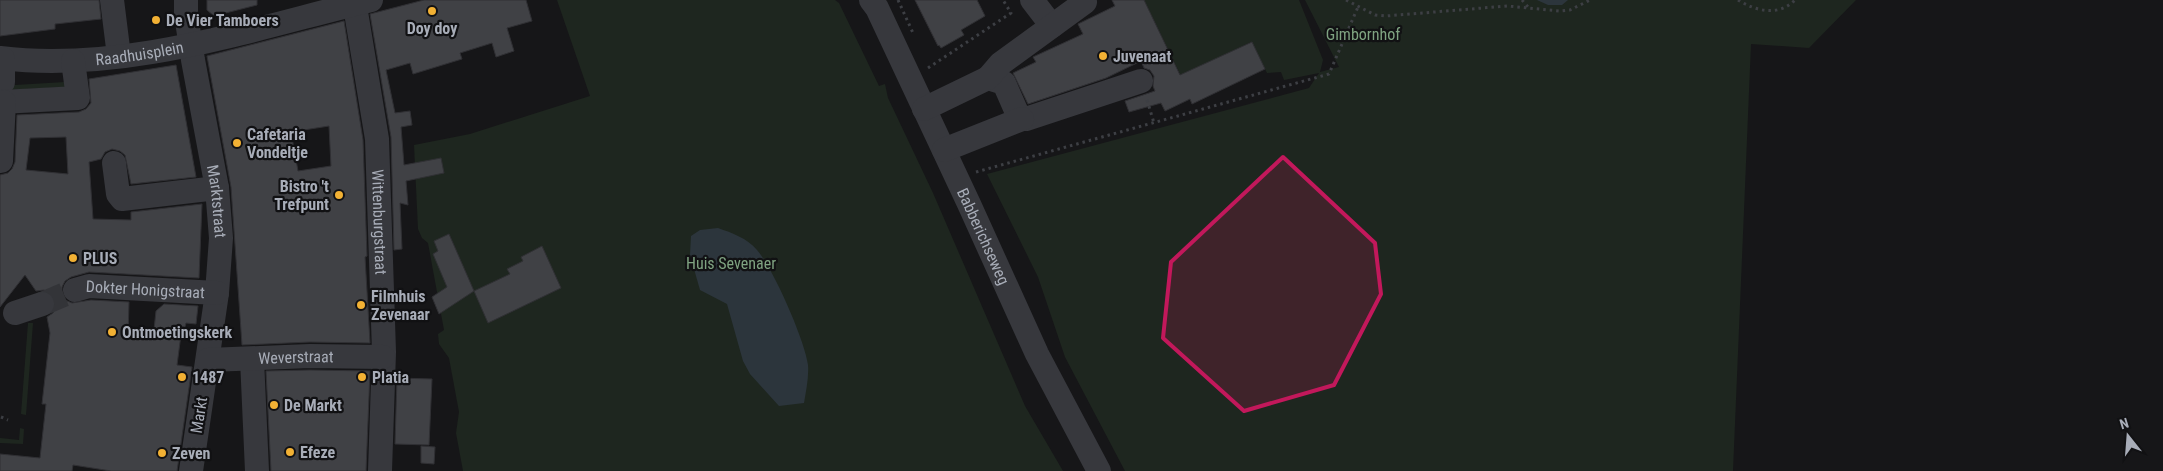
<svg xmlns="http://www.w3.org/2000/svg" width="2163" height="471" viewBox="0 0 2163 471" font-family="'Roboto Condensed',sans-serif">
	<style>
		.green { fill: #1e261f }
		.water { fill: #2c353c }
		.building { fill: #404145; stroke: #303034; fill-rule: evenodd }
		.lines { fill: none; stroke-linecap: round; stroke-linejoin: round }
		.minor-tunnel { stroke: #333438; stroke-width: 24; stroke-dasharray: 24 12; stroke-linecap: butt }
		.path { stroke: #3d3f44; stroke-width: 3; stroke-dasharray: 2.5 4; stroke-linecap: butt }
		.minor { stroke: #37383d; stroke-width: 24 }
		.marked { fill: #c2185b; fill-opacity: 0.2; stroke: #c2185b; stroke-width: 4; stroke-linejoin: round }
		.poi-dot { fill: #f2b134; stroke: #111113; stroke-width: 2 }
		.labels { text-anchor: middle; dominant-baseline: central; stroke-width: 4.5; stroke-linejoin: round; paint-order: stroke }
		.poi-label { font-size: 16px; font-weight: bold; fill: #a8adb8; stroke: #111113; text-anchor: start }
		.park-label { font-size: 16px; fill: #7fa381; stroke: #111113 }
		.street-label { font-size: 16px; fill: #a8adb8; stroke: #111113 }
	</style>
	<rect width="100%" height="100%" fill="#161618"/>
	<g class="green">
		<path d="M557,0H835L839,3L879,86L885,84L888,98L933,193L1025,406L1063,471H463L456,433L459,412L449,358L439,344L438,334L444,330L428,243L422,238L418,229L414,145L470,134L590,96Z"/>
		<path d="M1144,0H1299L1323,60L1320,72L1339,67L1305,0H1856L1809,48L1751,44L1733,471H1125L1065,357L1038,277L987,174L1309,88L1319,73L1284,80L1281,72L1267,73L1251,42L1181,76Z"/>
		<path d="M65,82L70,87L0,90L15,85Z"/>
		<path d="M28,323H33L26,415L21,414Z"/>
		<path d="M20,428L24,429L23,444L0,443V438L19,440Z"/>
	</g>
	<g class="water">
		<path d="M1537,0H1568L1562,5H1548Z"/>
		<path d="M718,228C732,233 747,238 757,250C773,268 805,341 808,365C809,377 806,391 804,403L779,406L750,374L743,361L727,304L700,290L690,255L691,236L700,230Z"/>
	</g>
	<g class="building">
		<path d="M0,0H99L101,19L55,24V29L0,36Z"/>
		<path d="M207,0H257V5L214,16L207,10Z"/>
		<path d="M424,0H526L532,21L507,28L514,51L496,57L492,43L460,53L462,59L413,74L410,63L386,70L395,113L410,111L412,125L401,127L404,165L441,158L444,173L406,181L408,205L400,203L402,249L394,250L391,137L370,14Z"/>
		<path d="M915,0H977L985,16L961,30L964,35L941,48L939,45L938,46Z"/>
		<path d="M1112,0H1144L1180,75L1252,42L1265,69L1192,104L1190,99L1165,111L1161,103L1129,112L1125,101L1155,91L1153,86L1154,76L1150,70L1144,68L1141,61L1106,78L1028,104L1013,73L1036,62L1033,57L1083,34L1078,24L1115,6Z"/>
		<path d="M344,21L363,140L367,256L365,257L370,343L310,342L242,345L231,187L207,56ZM329,126L331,166L298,171L291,132Z"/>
		<path d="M176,65L196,177L131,184L125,155L120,151L112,149L105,152L101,159L89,162L93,219L131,220V212L202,204L199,278L89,272L71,277L65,281L62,287V294L65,300L72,303L91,300L129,302L128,337L153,339L156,311L164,304L198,306L196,324L186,323L185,327H182L177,365L192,367L177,471H111L73,465L72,471H0V454L40,458L46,404H42L50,333L47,317L53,313L56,306L55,300L51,294L44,290L36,291L25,275L0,307V175L8,173L12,169L15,162L17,115L79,112L86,109L91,103L89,79ZM66,137L68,174L26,170L30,138Z"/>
		<path d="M449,234L474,291L439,314L432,297L447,287L433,254L438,251L434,241Z"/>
		<path d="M542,246L561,288L488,323L474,291L510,274L507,269L523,261L521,257Z"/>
		<path d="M310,370L370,371L366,471H271L266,371Z"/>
		<path d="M397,378L432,379L429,445L395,444Z"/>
		<path d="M421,446L435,447L434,464L421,463Z"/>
	</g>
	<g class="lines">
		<path class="minor-tunnel" d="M42,304L75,290"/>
		<g class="path">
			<path d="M898,0L913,33"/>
			<path d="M1346,0L1375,15L1386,16L1507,6L1559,11L1570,10L1590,0"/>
			<path d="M1522,0L1528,7"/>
			<path d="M1738,0C1756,11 1778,17 1795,0"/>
			<path d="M928,68L1011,13L1003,0"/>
			<path d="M1147,100L1154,123"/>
			<path d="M976,172L1329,74L1358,7"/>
			<path d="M1,417L8,420"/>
		</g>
		<g class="minor">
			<path d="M112,0L119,56"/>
			<path id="s1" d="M186,0V15L193,60L217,188L221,238L217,293L191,471"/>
			<path id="s2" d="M354,0L377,139L384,352L380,471"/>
			<path id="s3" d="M871,0L877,8L969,204L1037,354L1099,471"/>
			<path d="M1032,0L1052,26"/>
			<path id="s4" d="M0,58C125,73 251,29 371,0"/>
			<path d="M988,78L1004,83L1018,115L1022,119H1026L1141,81"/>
			<path d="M0,84L3,82V59"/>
			<path d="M0,102L78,98L73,61"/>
			<path d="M924,109L988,78L1000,64L1085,2"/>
			<path d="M944,150L1022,119"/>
			<path d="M1,161L4,102"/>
			<path d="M114,163L118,194L122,199L217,188"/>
			<path id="s5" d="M75,290L89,286L217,293"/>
			<path d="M15,313L42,304"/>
			<path d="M252,359L257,471"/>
			<path id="s6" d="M208,360L310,356L383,357"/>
		</g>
	</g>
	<path class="marked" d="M1283,157L1375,243L1381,294L1334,385L1244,411L1163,338L1171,262Z"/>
	<g class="poi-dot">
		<circle cx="432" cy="11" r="5"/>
		<circle cx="156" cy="20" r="5"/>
		<circle cx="1103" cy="56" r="5"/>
		<circle cx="237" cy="143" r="5"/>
		<circle cx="339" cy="195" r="5"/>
		<circle cx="73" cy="258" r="5"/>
		<circle cx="361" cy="305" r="5"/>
		<circle cx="112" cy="332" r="5"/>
		<circle cx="182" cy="377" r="5"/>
		<circle cx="362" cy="377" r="5"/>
		<circle cx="274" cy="405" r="5"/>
		<circle cx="290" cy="452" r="5"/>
		<circle cx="162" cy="453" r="5"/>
	</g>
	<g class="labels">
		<g class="poi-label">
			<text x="166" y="20">De Vier Tamboers</text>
			<text x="432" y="28" text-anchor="middle">Doy doy</text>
			<text x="1113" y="56">Juvenaat</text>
			<text x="247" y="134">Cafetaria<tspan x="247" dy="18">Vondeltje</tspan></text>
			<text x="329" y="186" text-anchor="end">Bistro 't<tspan x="329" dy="18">Trefpunt</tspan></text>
			<text x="83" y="258">PLUS</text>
			<text x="371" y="296">Filmhuis<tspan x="371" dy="18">Zevenaar</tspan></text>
			<text x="122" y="332">Ontmoetingskerk</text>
			<text x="192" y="377">1487</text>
			<text x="372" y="377">Platia</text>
			<text x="284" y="405">De Markt</text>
			<text x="300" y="452">Efeze</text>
			<text x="172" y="453">Zeven</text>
		</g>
		<g class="park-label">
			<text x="1363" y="34">Gimbornhof</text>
			<text x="731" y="263">Huis Sevenaer</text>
		</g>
		<g class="street-label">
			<text stroke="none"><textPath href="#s4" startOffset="140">Raadhuisplein</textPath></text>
			<text stroke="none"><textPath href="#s1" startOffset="204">Marktstraat</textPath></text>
			<text stroke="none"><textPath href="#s2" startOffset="224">Wittenburgstraat</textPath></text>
			<text stroke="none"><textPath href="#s3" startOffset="262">Babberichseweg</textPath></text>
			<text stroke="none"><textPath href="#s5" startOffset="71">Dokter Honigstraat</textPath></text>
			<text stroke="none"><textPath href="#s6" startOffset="88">Weverstraat</textPath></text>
			<text transform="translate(199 415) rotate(-81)">Markt</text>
		</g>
	</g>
	<g transform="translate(2128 436) rotate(343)" stroke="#111113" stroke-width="4" paint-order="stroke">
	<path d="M0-4L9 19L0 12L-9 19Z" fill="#a8adb8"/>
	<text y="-8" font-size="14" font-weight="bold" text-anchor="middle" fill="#a8adb8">N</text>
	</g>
</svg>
